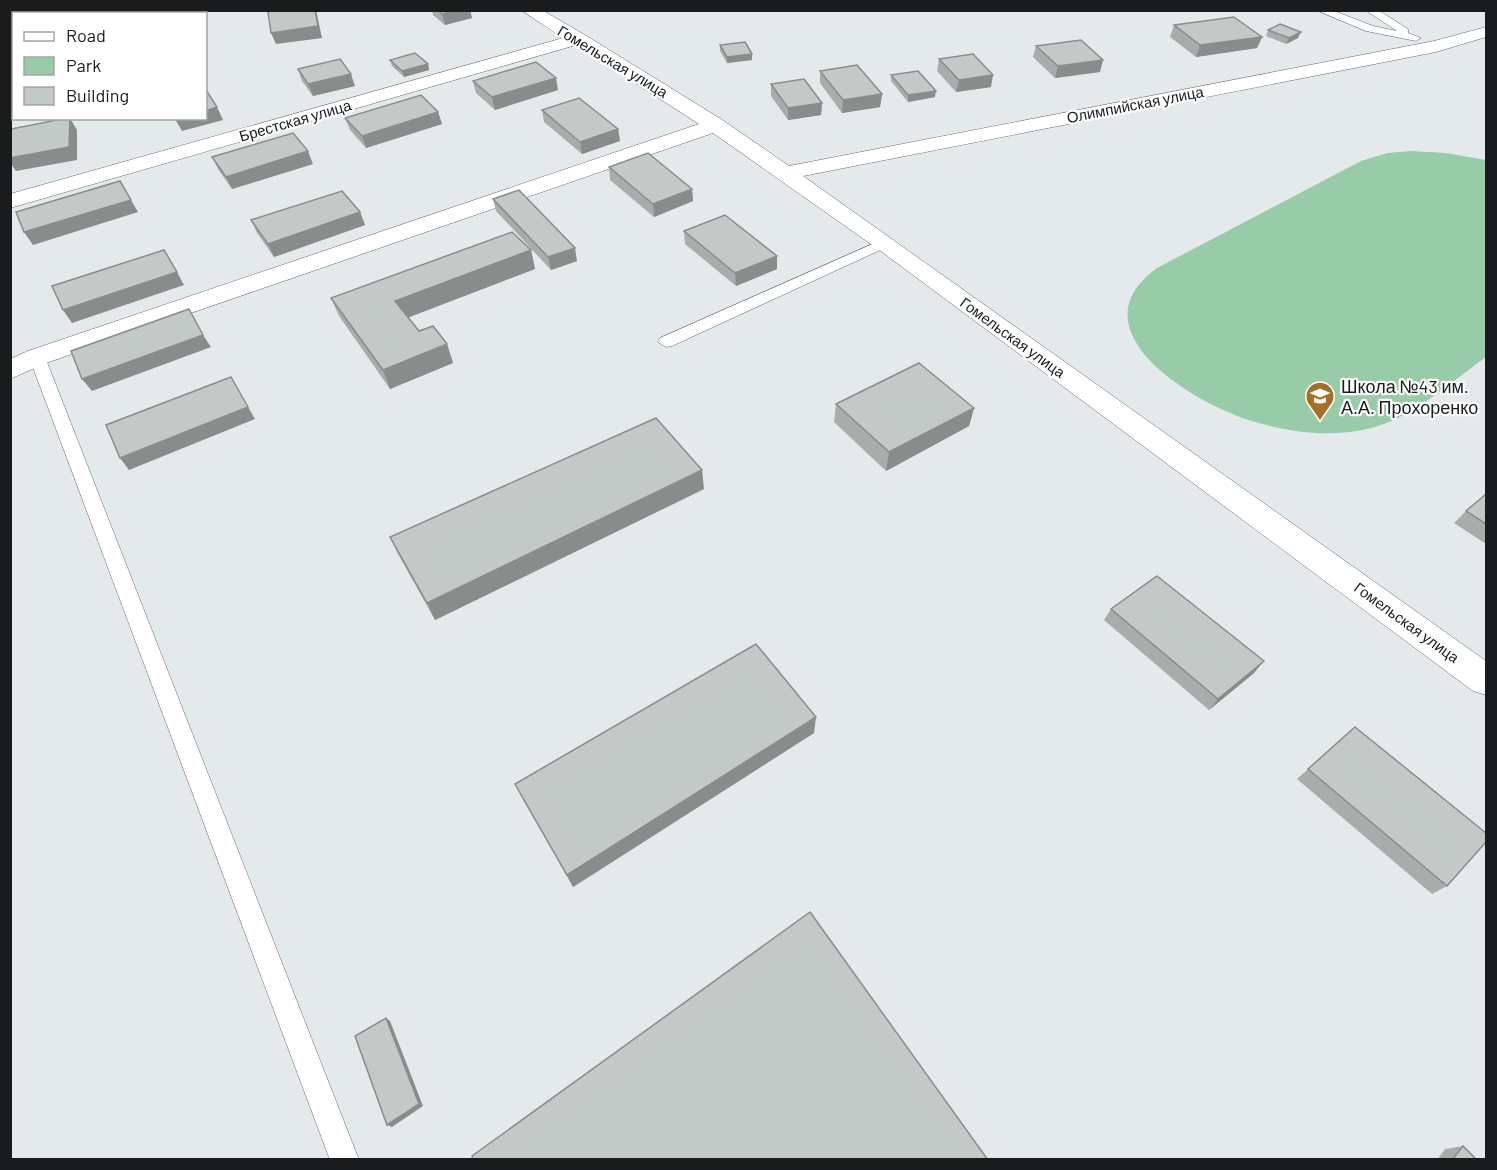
<svg xmlns="http://www.w3.org/2000/svg" width="1497" height="1170" viewBox="0 0 1497 1170" font-family="Barlow,sans-serif">
	<style>
		.green { fill: #98cba7 }
		.lines { fill: none; stroke-linecap: round; stroke-linejoin: round }
		.service-casing { stroke: #636869; stroke-width: 1 }
		.minor-casing { stroke: #636869; stroke-width: 1 }
		.service { fill: #fff; fill-rule: evenodd }
		.minor { fill: #fff; fill-rule: evenodd }
		.wall { fill: #a8adab }
		.shaded-wall { fill: #888d8b }
		.building { fill: #c3c9c7; stroke: #888d8b; stroke-width: 1.5 }
		.labels { text-anchor: middle; dominant-baseline: central; stroke-width: 4.5; stroke-linejoin: round; paint-order: stroke }
		.far-street-label { font-size: 15px; fill: #191b1c; stroke: #fff }
		.poi-label { font-size: 18px; fill: #191b1c; stroke: #fff; text-anchor: start }
	</style>
	<rect width="100%" height="100%" fill="#e4eaeb"/>
	<path class="green" d="M1411,151L1446,153L1486,160V357C1451,382 1410,420 1367,429C1332,437 1293,433 1259,423C1201,408 1069,332 1157,268L1361,161L1388,153Z"/>
	<g class="lines">
		<g class="service-casing">
			<g id="service">
				<path d="M1316,10H1332L1373,26L1397,31L1365,10H1378L1408,29V33L1421,38L1416,41L1366,31Z"/>
				<path d="M884,239L891,243L889,246L672,346L666,347L658,342L660,338Z"/>
				<path d="M37,352L45,357L359,1160H330L29,357Z"/>
			</g>
		</g>
		<g class="minor-casing">
			<path id="minor" d="M521,10H542L585,35L724,121L789,166L1434,41L1486,27V37L1436,52L803,176L1486,661V695L1473,691L878,249L713,133L46,363L10,379V359L28,351L699,124L576,45L10,208V194L563,38Z"/>
		</g>
		<use href="#service" class="service"/>
		<use href="#minor" class="minor"/>
	</g>
	<g class="wall">
		<path d="M432,10H470L472,18L445,25L433,15Z"/>
		<path d="M1174,25L1262,37L1257,48L1196,57L1170,37Z"/>
		<path d="M1268,30L1298,38L1286,44L1266,36Z"/>
		<path d="M720,45L752,54V60L727,63L720,51Z"/>
		<path d="M1036,46L1100,72L1055,78L1033,57Z"/>
		<path d="M939,59L991,87L956,92L937,71Z"/>
		<path d="M390,60L428,64L429,70L404,77L392,66Z"/>
		<path d="M298,69L355,86L313,96L302,81Z"/>
		<path d="M820,71L882,94L880,107L842,113L820,83Z"/>
		<path d="M891,75L935,97L908,102L891,81Z"/>
		<path d="M473,81L558,90L495,110L476,93Z"/>
		<path d="M771,84L822,103L821,115L788,120L771,96Z"/>
		<path d="M542,110L618,129L620,141L582,154L544,122Z"/>
		<path d="M438,112L442,124L366,148L350,130L345,118Z"/>
		<path d="M212,157L313,164L232,189L218,169Z"/>
		<path d="M609,167L692,189L693,201L654,217L610,180Z"/>
		<path d="M493,199L577,261L551,270L496,211Z"/>
		<path d="M360,212L365,225L274,257L257,233L251,220Z"/>
		<path d="M684,231L777,269L736,286L685,244Z"/>
		<path d="M531,250L535,269L408,317L419,331L447,344L453,363L390,389L339,316L331,298Z"/>
		<path d="M836,404L974,408L969,426L886,471L834,422Z"/>
		<path d="M704,489L435,620L398,554L390,537Z"/>
		<path d="M1486,494V544L1454,523L1466,511Z"/>
		<path d="M1111,609L1254,673L1209,710L1104,620Z"/>
		<path d="M1355,727L1447,886L1432,894L1297,779Z"/>
		<path d="M814,733L573,887L522,798L515,784Z"/>
		<path d="M1463,1146L1477,1160H1437L1445,1149Z"/>
	</g>
	<g class="shaded-wall">
		<path d="M316,10L322,38L276,44L271,33Z"/>
		<path d="M454,10H470L472,18L445,25L442,14Z"/>
		<path d="M1301,32L1298,38L1286,44L1289,38Z"/>
		<path d="M1262,37L1257,48L1196,57L1200,45Z"/>
		<path d="M752,54V60L727,63V57Z"/>
		<path d="M1103,60L1100,72L1055,78L1058,66Z"/>
		<path d="M428,64L429,70L404,77L402,71Z"/>
		<path d="M351,74L355,86L313,96L308,84Z"/>
		<path d="M14,75V88L10,89V76Z"/>
		<path d="M993,75L991,87L956,92L959,80Z"/>
		<path d="M556,78L558,90L495,110L492,97Z"/>
		<path d="M936,91L935,97L908,102V95Z"/>
		<path d="M882,94L880,107L842,113L843,100Z"/>
		<path d="M822,103L821,115L788,120V108Z"/>
		<path d="M217,107L223,120L182,131L175,119L206,118V111Z"/>
		<path d="M438,112L442,124L366,148L362,136Z"/>
		<path d="M70,118L77,130V160L16,171L10,163V158Z"/>
		<path d="M618,129L620,141L582,154L580,142Z"/>
		<path d="M308,151L313,164L232,189L226,177Z"/>
		<path d="M692,189L693,201L654,217L653,204Z"/>
		<path d="M131,200L138,212L33,245L24,232Z"/>
		<path d="M360,212L365,225L274,257L268,244Z"/>
		<path d="M575,248L577,261L551,270L548,257Z"/>
		<path d="M531,250L535,269L402,320L395,301Z"/>
		<path d="M777,256V269L736,286L735,273Z"/>
		<path d="M177,272L184,285L72,323L63,310Z"/>
		<path d="M203,335L211,347L92,391L82,379Z"/>
		<path d="M447,344L453,363L390,389L383,370Z"/>
		<path d="M248,407L255,419L129,470L120,458Z"/>
		<path d="M974,408L969,426L886,471L889,452Z"/>
		<path d="M702,470L704,489L435,620L427,603Z"/>
		<path d="M1264,661L1254,673L1209,710L1218,699Z"/>
		<path d="M816,717L814,733L573,887L567,875Z"/>
		<path d="M386,1018L390,1021L423,1106L392,1127L387,1125Z"/>
	</g>
	<g class="building">
		<path d="M276,10H315L318,26L271,33L268,12Z"/>
		<path d="M438,10H454L442,14Z"/>
		<path d="M1234,17L1262,37L1200,45L1174,25Z"/>
		<path d="M1280,24L1301,32L1289,38L1268,30Z"/>
		<path d="M1081,40L1103,60L1058,66L1036,46Z"/>
		<path d="M745,42L752,54L727,57L720,45Z"/>
		<path d="M415,53L428,64L402,71L390,60Z"/>
		<path d="M973,54L993,75L959,80L939,59Z"/>
		<path d="M340,59L351,74L308,84L298,69Z"/>
		<path d="M536,62L556,78L492,97L473,81Z"/>
		<path d="M10,64H14V75L10,76Z"/>
		<path d="M857,65L882,94L843,100L820,71Z"/>
		<path d="M918,71L936,91L908,95L891,75Z"/>
		<path d="M804,79L822,103L788,108L771,84Z"/>
		<path d="M206,90L217,107L206,111Z"/>
		<path d="M421,95L438,112L362,136L345,118Z"/>
		<path d="M579,98L618,129L580,142L542,110Z"/>
		<path d="M67,118H70L69,147L10,158L11,129Z"/>
		<path d="M293,133L308,151L226,177L212,157Z"/>
		<path d="M648,153L692,189L653,204L609,167Z"/>
		<path d="M120,181L131,200L24,232L16,212Z"/>
		<path d="M519,190L575,248L548,257L493,199Z"/>
		<path d="M342,191L360,212L268,244L251,220Z"/>
		<path d="M725,215L777,256L735,273L684,231Z"/>
		<path d="M512,232L531,250L395,301L419,331L433,326L447,344L383,370L331,298Z"/>
		<path d="M164,250L177,272L63,310L52,286Z"/>
		<path d="M189,309L203,335L82,379L71,351Z"/>
		<path d="M919,363L974,408L889,452L836,404Z"/>
		<path d="M231,377L248,407L120,458L106,425Z"/>
		<path d="M656,418L702,470L427,603L390,537Z"/>
		<path d="M1486,494V524L1466,511Z"/>
		<path d="M1157,576L1264,661L1218,699L1111,609Z"/>
		<path d="M756,644L816,717L567,875L515,784Z"/>
		<path d="M1355,727L1486,833V842L1447,886L1308,769Z"/>
		<path d="M810,912L988,1160H473L472,1156Z"/>
		<path d="M386,1018L419,1104L387,1125L355,1036Z"/>
		<path d="M1463,1146L1477,1160H1452Z"/>
	</g>
	<defs>
		<g id="school-pin" transform="scale(1.5)"><path d="M0 17L-7.5 6A9.5 9.5 0 1 1 7.5 6Z" fill="#a47028" stroke="#fff"/><path d="M0-5L7-2L0 1L-7-2ZM-4 1L0 2.5L4 1V4Q0 6-4 4Z" fill="#fff"/></g>
	</defs>
	<g fill-rule="evenodd">
		<use href="#school-pin" x="1320" y="396"/>
	</g>
	<g class="labels">
		<g class="far-street-label">
			<text transform="translate(613 61) rotate(31)">Гомельская улица</text>
			<text transform="translate(1135 104) rotate(-11)">Олимпийская улица</text>
			<text transform="translate(295 120) rotate(-16)">Брестская улица</text>
			<text transform="translate(1013 337) rotate(36)">Гомельская улица</text>
			<text transform="translate(1407 622) rotate(36)">Гомельская улица</text>
		</g>
		<g class="poi-label">
			<text x="1341" y="386">Школа №43 им.<tspan x="1341" dy="21">А.А. Прохоренко</tspan></text>
		</g>
	</g>
	<rect width="1497" height="1170" fill="none" stroke="#191b1c" stroke-width="24"/>
	<rect x="12" y="12" width="195" height="108" fill="#ffffff" stroke="#a3a4a4" stroke-width="1.5"/>
	<rect x="24" y="32" width="30" height="9" fill="#ffffff" stroke="#a3a4a4" stroke-width="1.5"/>
	<text x="66" y="42" font-size="18" fill="#191b1c">Road</text>
	<rect x="24" y="57" width="30" height="18" fill="#98cba7" stroke="#a3a4a4" stroke-width="1.5"/>
	<text x="66" y="72" font-size="18" fill="#191b1c">Park</text>
	<rect x="24" y="87" width="30" height="18" fill="#c3c9c7" stroke="#a3a4a4" stroke-width="1.5"/>
	<text x="66" y="102" font-size="18" fill="#191b1c">Building</text>
</svg>
